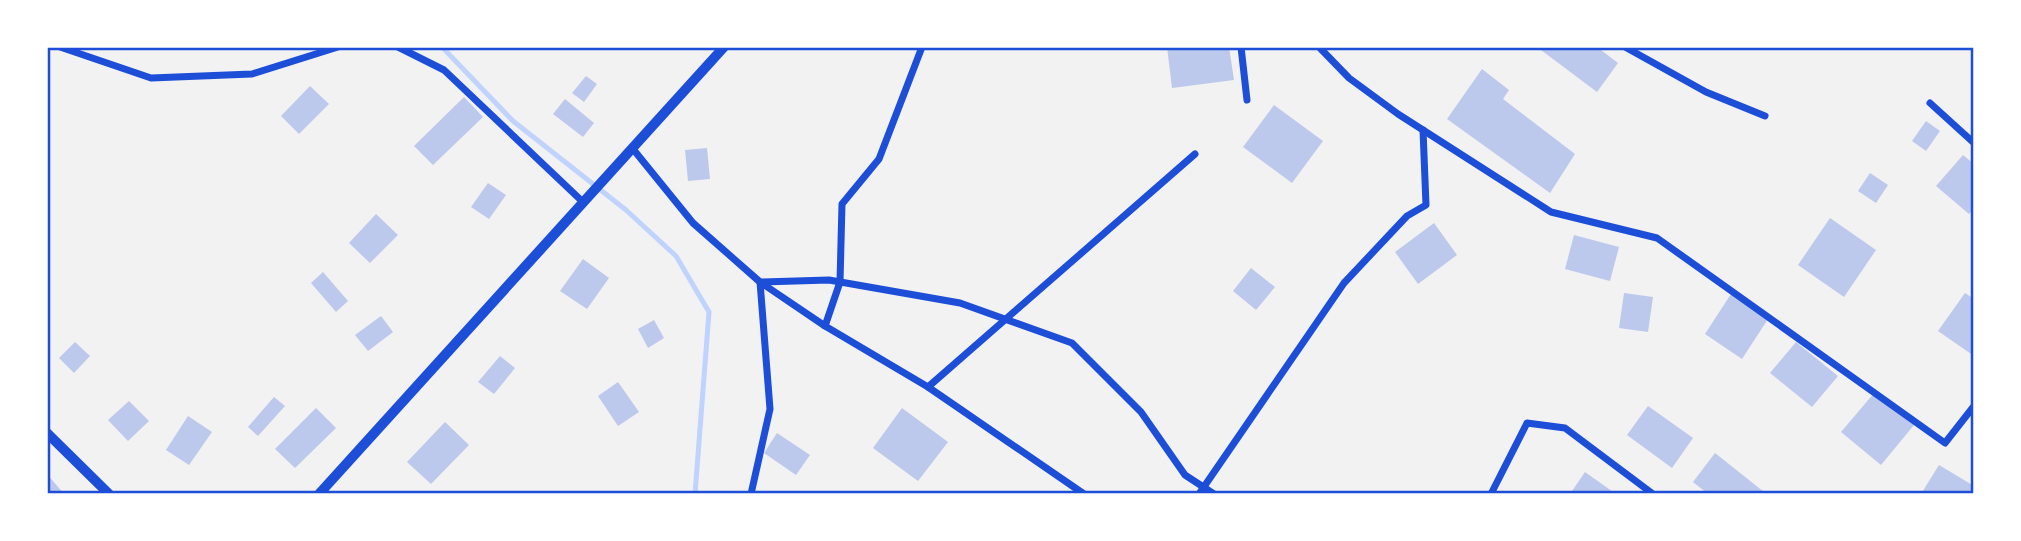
<svg xmlns="http://www.w3.org/2000/svg" width="2021" height="541" viewBox="0 0 2021 541" font-family="Lato,sans-serif">
	<style>
		.lines { fill: none; stroke-linecap: round; stroke-linejoin: round }
		.stream { stroke: #bfd3fe; stroke-width: 5 }
		.building { fill: #bdc9ec }
		.minor { stroke: #1d4ed8; stroke-width: 7 }
		.tertiary { stroke: #1d4ed8; stroke-width: 10 }
		.neatline { fill: none; stroke: #1d4ed8; stroke-width: 2.5 }
	</style>
	<rect width="100%" height="100%" fill="#f2f2f2"/>
	<g class="lines">
		<path class="stream" d="M442,47L513,121L626,210L676,256L709,312L695,494"/>
	</g>
	<g class="building">
		<path d="M1167,47H1229L1234,80L1172,88Z"/>
		<path d="M1537,47H1597L1618,63L1597,92Z"/>
		<path d="M1482,69L1509,90L1503,99L1575,154L1550,193L1447,119Z"/>
		<path d="M586,76L597,84L584,102L572,93Z"/>
		<path d="M310,86L329,104L299,134L281,116Z"/>
		<path d="M464,97L483,117L433,165L414,146Z"/>
		<path d="M565,99L594,123L583,137L553,114Z"/>
		<path d="M1274,105L1323,141L1292,183L1243,147Z"/>
		<path d="M1926,121L1940,131L1926,151L1912,141Z"/>
		<path d="M707,148L710,179L688,181L685,150Z"/>
		<path d="M1963,155L1974,164V209L1969,214L1936,186Z"/>
		<path d="M1870,173L1888,185L1876,203L1858,191Z"/>
		<path d="M488,183L506,195L489,219L471,207Z"/>
		<path d="M376,214L398,235L370,263L349,243Z"/>
		<path d="M1830,218L1876,250L1844,297L1798,265Z"/>
		<path d="M1434,223L1457,255L1418,284L1395,252Z"/>
		<path d="M1574,235L1619,247L1610,281L1565,269Z"/>
		<path d="M583,259L609,278L587,309L560,291Z"/>
		<path d="M1251,268L1275,287L1256,310L1233,291Z"/>
		<path d="M323,272L348,301L336,312L311,283Z"/>
		<path d="M1624,293L1653,297L1648,332L1619,328Z"/>
		<path d="M1965,293L1974,299V356L1938,331Z"/>
		<path d="M1731,294L1768,319L1742,359L1705,334Z"/>
		<path d="M381,316L393,332L368,351L355,335Z"/>
		<path d="M654,320L664,338L648,348L638,329Z"/>
		<path d="M75,342L90,356L74,373L59,358Z"/>
		<path d="M1796,342L1838,376L1812,407L1770,373Z"/>
		<path d="M500,356L515,368L494,394L478,382Z"/>
		<path d="M618,382L639,412L618,426L598,396Z"/>
		<path d="M1875,392L1914,425L1881,465L1841,432Z"/>
		<path d="M274,397L285,406L258,436L248,427Z"/>
		<path d="M129,401L149,421L128,441L108,420Z"/>
		<path d="M1648,406L1693,438L1672,468L1627,435Z"/>
		<path d="M316,408L336,428L295,468L275,449Z"/>
		<path d="M902,408L948,442L918,481L873,448Z"/>
		<path d="M188,416L212,432L189,465L166,450Z"/>
		<path d="M445,422L469,445L431,484L407,462Z"/>
		<path d="M777,433L810,455L796,475L764,453Z"/>
		<path d="M1715,453L1764,492L1763,494H1708L1693,482Z"/>
		<path d="M1939,465L1974,486V494H1921Z"/>
		<path d="M1585,472L1616,494H1570Z"/>
		<path d="M47,474L64,494H47Z"/>
	</g>
	<g class="lines">
		<g class="minor">
			<path d="M60,47L151,78L252,74L338,47"/>
			<path d="M398,47L444,70L584,203"/>
			<path d="M1241,47L1247,100"/>
			<path d="M1319,47L1349,78L1398,114L1551,212L1657,238L1945,443L1974,406"/>
			<path d="M1625,47L1706,92L1765,116"/>
			<path d="M1930,103L1974,143"/>
			<path d="M633,149L693,223L760,282L829,280L960,303L1072,343L1141,412L1185,475L1214,494"/>
			<path d="M825,326L840,282L842,204L879,159L922,47"/>
			<path d="M928,387L1195,154"/>
			<path d="M751,494L770,409L760,282L825,326L928,387L1084,494"/>
			<path d="M1199,494L1344,283L1407,216L1426,205L1423,130"/>
			<path d="M1491,494L1527,423L1565,428L1653,494"/>
		</g>
		<g class="tertiary">
			<path d="M47,433L109,494"/>
			<path d="M319,494L724,47"/>
		</g>
	</g>
	<rect width="2021" height="541" fill="none" stroke="#ffffff" stroke-width="98"/>
	<rect x="49" y="49" width="1923" height="443" class="neatline"/>
</svg>
